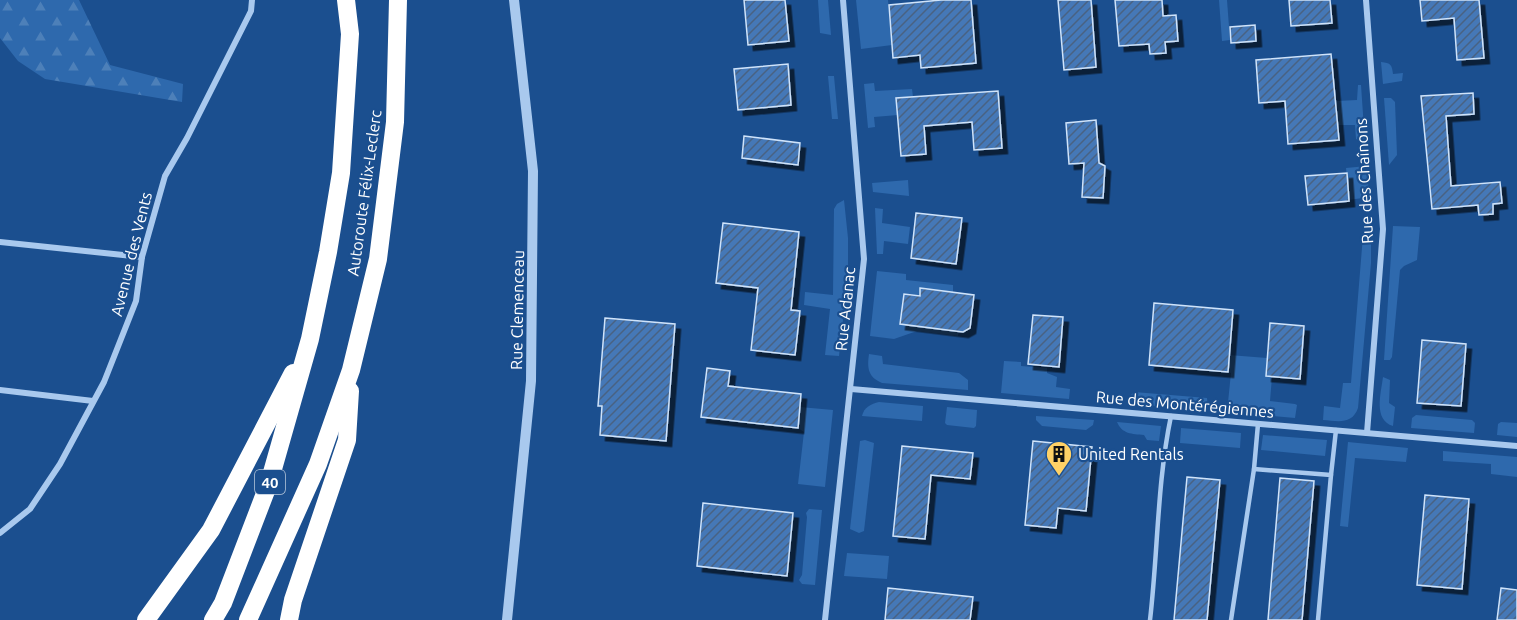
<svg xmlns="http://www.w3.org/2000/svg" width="1517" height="620" viewBox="0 0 1517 620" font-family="Ubuntu,sans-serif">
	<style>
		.green { fill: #2e69ad }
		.forest { fill: url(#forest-firs) }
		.building { fill: url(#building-hatch); stroke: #cfe3fa; stroke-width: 1.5; filter: url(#shadow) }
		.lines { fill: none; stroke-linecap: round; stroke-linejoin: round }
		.service { stroke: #a9c9ee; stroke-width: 4.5 }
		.minor { stroke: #a9c9ee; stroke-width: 6 }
		.tertiary { stroke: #a9c9ee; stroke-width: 10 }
		.motorway { stroke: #fff; stroke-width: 18 }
		.labels { text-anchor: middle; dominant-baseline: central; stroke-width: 4.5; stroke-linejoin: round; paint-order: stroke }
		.shield { fill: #1b4f8f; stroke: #bbcadd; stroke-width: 1.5 }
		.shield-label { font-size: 15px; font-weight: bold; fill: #fff }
		.street-label { font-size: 16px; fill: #fff; stroke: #1b4f8f }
		.poi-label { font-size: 16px; fill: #fff; stroke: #1b4f8f; text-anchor: start }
	</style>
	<defs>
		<pattern id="forest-firs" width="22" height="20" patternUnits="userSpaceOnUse" patternTransform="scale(1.5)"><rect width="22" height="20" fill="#2e69ad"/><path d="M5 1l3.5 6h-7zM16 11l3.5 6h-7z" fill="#4d80b9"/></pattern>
		<pattern id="building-hatch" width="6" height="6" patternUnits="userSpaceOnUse" patternTransform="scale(1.5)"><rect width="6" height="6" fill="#4478b7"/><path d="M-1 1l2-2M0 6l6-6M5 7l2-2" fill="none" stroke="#486282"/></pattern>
		<filter id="shadow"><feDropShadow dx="5.5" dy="5.5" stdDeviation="0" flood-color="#0009"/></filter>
	</defs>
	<rect width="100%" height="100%" fill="#1b4f8f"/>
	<g class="green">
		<path d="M818,0H828L831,35L820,33Z"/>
		<path d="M856,0H888L892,45L861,49Z"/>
		<path d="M1219,0H1227L1230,40L1222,41Z"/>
		<path d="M1381,62C1391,63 1392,65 1393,74L1403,73L1402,81L1383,84Z"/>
		<path d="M828,76H834L838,119H832Z"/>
		<path d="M874,83L875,91L912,89L913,97L898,115L874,117L875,127L868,128L864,84Z"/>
		<path d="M1358,85H1361L1365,143L1356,139L1355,125H1338L1337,101L1357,100Z"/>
		<path d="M1384,98H1391L1395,102L1397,155L1389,165Z"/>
		<path d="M1367,166L1369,197L1349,200L1346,168Z"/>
		<path d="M908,180L909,196L873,192L872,183Z"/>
		<path d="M844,200L848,238V274L839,356L825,355L830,309L804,305L805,292L833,295L834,209L837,204Z"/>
		<path d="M875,208L883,209L882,223L910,227L908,244L884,241L883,254H877Z"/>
		<path d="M1364,223H1371V263L1358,408C1352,425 1338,421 1323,420L1324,406L1340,408L1343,383H1351Z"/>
		<path d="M1393,226L1420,227L1417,260L1404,266L1400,270L1392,357L1390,360H1384Z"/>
		<path d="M877,271L906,274V280L953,285V292L920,289V296L904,294L900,324L959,331L958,336L917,331L894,339L870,336Z"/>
		<path d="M869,354L882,356L883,364L959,373L968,380V390L882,383C868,377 867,368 869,354Z"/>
		<path d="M1229,355L1267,358L1266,376L1272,377L1270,401L1295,404L1297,405L1295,418L1227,412L1231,373L1228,372Z"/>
		<path d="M1004,361L1021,362V366L1047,368V373L1057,377L1056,387L1070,389L1069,399L1001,393Z"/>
		<path d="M1383,377L1390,380L1389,403L1395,407L1393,426C1373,420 1381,393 1383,377Z"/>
		<path d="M1134,392L1207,398L1208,410L1130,404V396Z"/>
		<path d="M879,402L923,406L922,421L862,416C864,407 871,404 879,402Z"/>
		<path d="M800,407L833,410L825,487L798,484L804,432L798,428Z"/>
		<path d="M947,407L977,410L976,426L974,428L947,425L945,423Z"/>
		<path d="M1416,415L1472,420L1475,423L1474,433L1411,428L1412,418Z"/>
		<path d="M1036,416L1094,420L1093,425L1086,430L1042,426L1036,420Z"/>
		<path d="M1117,422L1161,426L1159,441L1147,440L1144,435C1132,434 1122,434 1117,422Z"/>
		<path d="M1501,422L1517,423V437L1497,435L1498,424Z"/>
		<path d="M1181,428L1241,433L1240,448L1180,443Z"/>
		<path d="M1263,435L1327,440L1325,456L1261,450Z"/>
		<path d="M865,440L874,443L864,531L859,533L850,529L860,441Z"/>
		<path d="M1348,442L1408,448L1406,462L1355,458L1348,527L1340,526Z"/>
		<path d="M1443,451L1517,457V477L1491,474V464L1443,461Z"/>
		<path d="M809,509L822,510L815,585L802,584L799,580L802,575L807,517L806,513Z"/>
		<path d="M847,553L889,556L887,579L844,576Z"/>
	</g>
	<path class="forest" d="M0,0H79L110,65L183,84L182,102L45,79L18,61L0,38Z"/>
	<g class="building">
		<path d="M744,0H785L789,41L748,45Z"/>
		<path d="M941,0H971L976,63L921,68L920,55L893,58L889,5Z"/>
		<path d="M1058,0H1091L1096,67L1064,70Z"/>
		<path d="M1115,0H1162L1163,16L1176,15L1178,41L1165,42L1166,53L1150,54L1149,44L1119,46Z"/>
		<path d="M1289,0H1330L1332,23L1291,26Z"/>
		<path d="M1420,0H1479L1484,58L1457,60L1454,18L1422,21Z"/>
		<path d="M1255,25L1256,41L1231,43L1230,27Z"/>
		<path d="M1331,54L1339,140L1288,144L1285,101L1259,103L1256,60Z"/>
		<path d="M788,64L791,105L738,110L734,69Z"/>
		<path d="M998,91L1002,148L974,150L972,122L924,126L926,154L901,156L896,98Z"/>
		<path d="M1473,93L1474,114L1446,116L1451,186L1500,182L1502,203L1493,204V214L1479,215L1478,205L1432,209L1421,96Z"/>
		<path d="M1096,120L1099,163L1105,166L1103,198L1082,197L1084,163L1069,164L1066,123Z"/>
		<path d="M744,136L800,143L798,165L742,158Z"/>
		<path d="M1347,173L1349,201L1308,205L1305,176Z"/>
		<path d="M916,213L962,218L956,264L911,258Z"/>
		<path d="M723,223L799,232L791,310L800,311L795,355L751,350L758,288L716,283Z"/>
		<path d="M920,288L974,295L970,328L963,332L900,324L904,294L920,296Z"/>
		<path d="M1154,303L1233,310L1228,372L1149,365Z"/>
		<path d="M1033,315L1063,317L1059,367L1028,364Z"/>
		<path d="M605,318L675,324L666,441L600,435L602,406H598Z"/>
		<path d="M1270,323L1304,326L1300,379L1266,376Z"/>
		<path d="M1422,340L1466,344L1461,406L1417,403Z"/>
		<path d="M707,368L730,371L728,386L801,394L798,428L701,417Z"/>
		<path d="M1033,441L1092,447L1086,511L1058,508L1056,528L1025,525Z"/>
		<path d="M902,446L973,453L970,479L931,475L925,539L893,536Z"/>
		<path d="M1187,477L1220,480L1207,620H1174Z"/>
		<path d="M1280,478L1314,481L1302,620H1268Z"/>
		<path d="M1425,495L1469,499L1462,589L1417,585Z"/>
		<path d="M703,503L793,513L787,576L697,566Z"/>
		<path d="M888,588L973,597L970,620H885Z"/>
		<path d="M1501,588L1517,590V620H1497Z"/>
	</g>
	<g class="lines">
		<g class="service">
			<path d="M1258,424L1254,469L1331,475L1318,620"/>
			<path d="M1331,475L1336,430"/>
			<path d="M1150,620C1158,552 1157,483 1171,416"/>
			<path d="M1231,620L1254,469"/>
		</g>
		<g class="minor">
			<path d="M1366,0L1383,229L1367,433"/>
			<path d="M0,242L142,257"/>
			<path d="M851,389L1517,446"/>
			<path d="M0,390L93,401"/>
			<path d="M0,533L30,509L60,464L104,382L136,301L142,257L165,176L187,138L251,11L252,0"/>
			<path d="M825,620L864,259L843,0"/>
		</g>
		<path class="tertiary" d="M507,620L531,381L533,171L514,0"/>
		<g class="motorway">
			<path d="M146,620L211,530L293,373"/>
			<path d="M213,620L223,603L269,483L310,339L328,252L341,173L350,34L346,0"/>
			<path d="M248,620L318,464L351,370L378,259L395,122L398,0"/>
			<path d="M289,620L293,600L347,440L350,391"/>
		</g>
	</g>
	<defs>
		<g id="building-pin" transform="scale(1.35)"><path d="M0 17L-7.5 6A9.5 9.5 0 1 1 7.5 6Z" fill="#ffd166" stroke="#1b4f8f"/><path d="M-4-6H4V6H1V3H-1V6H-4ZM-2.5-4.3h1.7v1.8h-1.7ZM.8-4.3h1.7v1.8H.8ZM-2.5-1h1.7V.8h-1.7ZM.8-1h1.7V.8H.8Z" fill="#111"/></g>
	</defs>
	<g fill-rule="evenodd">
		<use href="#building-pin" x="1059" y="454"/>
	</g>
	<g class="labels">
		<rect class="shield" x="255" y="470" width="30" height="24" rx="4.5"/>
		<g class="shield-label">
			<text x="270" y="482">40</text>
		</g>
		<g class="street-label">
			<text transform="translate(1364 181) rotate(-93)">Rue des Chaînons</text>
			<text transform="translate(364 193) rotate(-82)">Autoroute Félix-Leclerc</text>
			<text transform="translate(131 254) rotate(-76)">Avenue des Vents</text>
			<text transform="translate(845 309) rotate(-84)">Rue Adanac</text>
			<text transform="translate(517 310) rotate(-89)">Rue Clemenceau</text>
			<text transform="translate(1185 404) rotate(5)">Rue des Montérégiennes</text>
		</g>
		<g class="poi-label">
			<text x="1078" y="454">United Rentals</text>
		</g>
	</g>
</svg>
